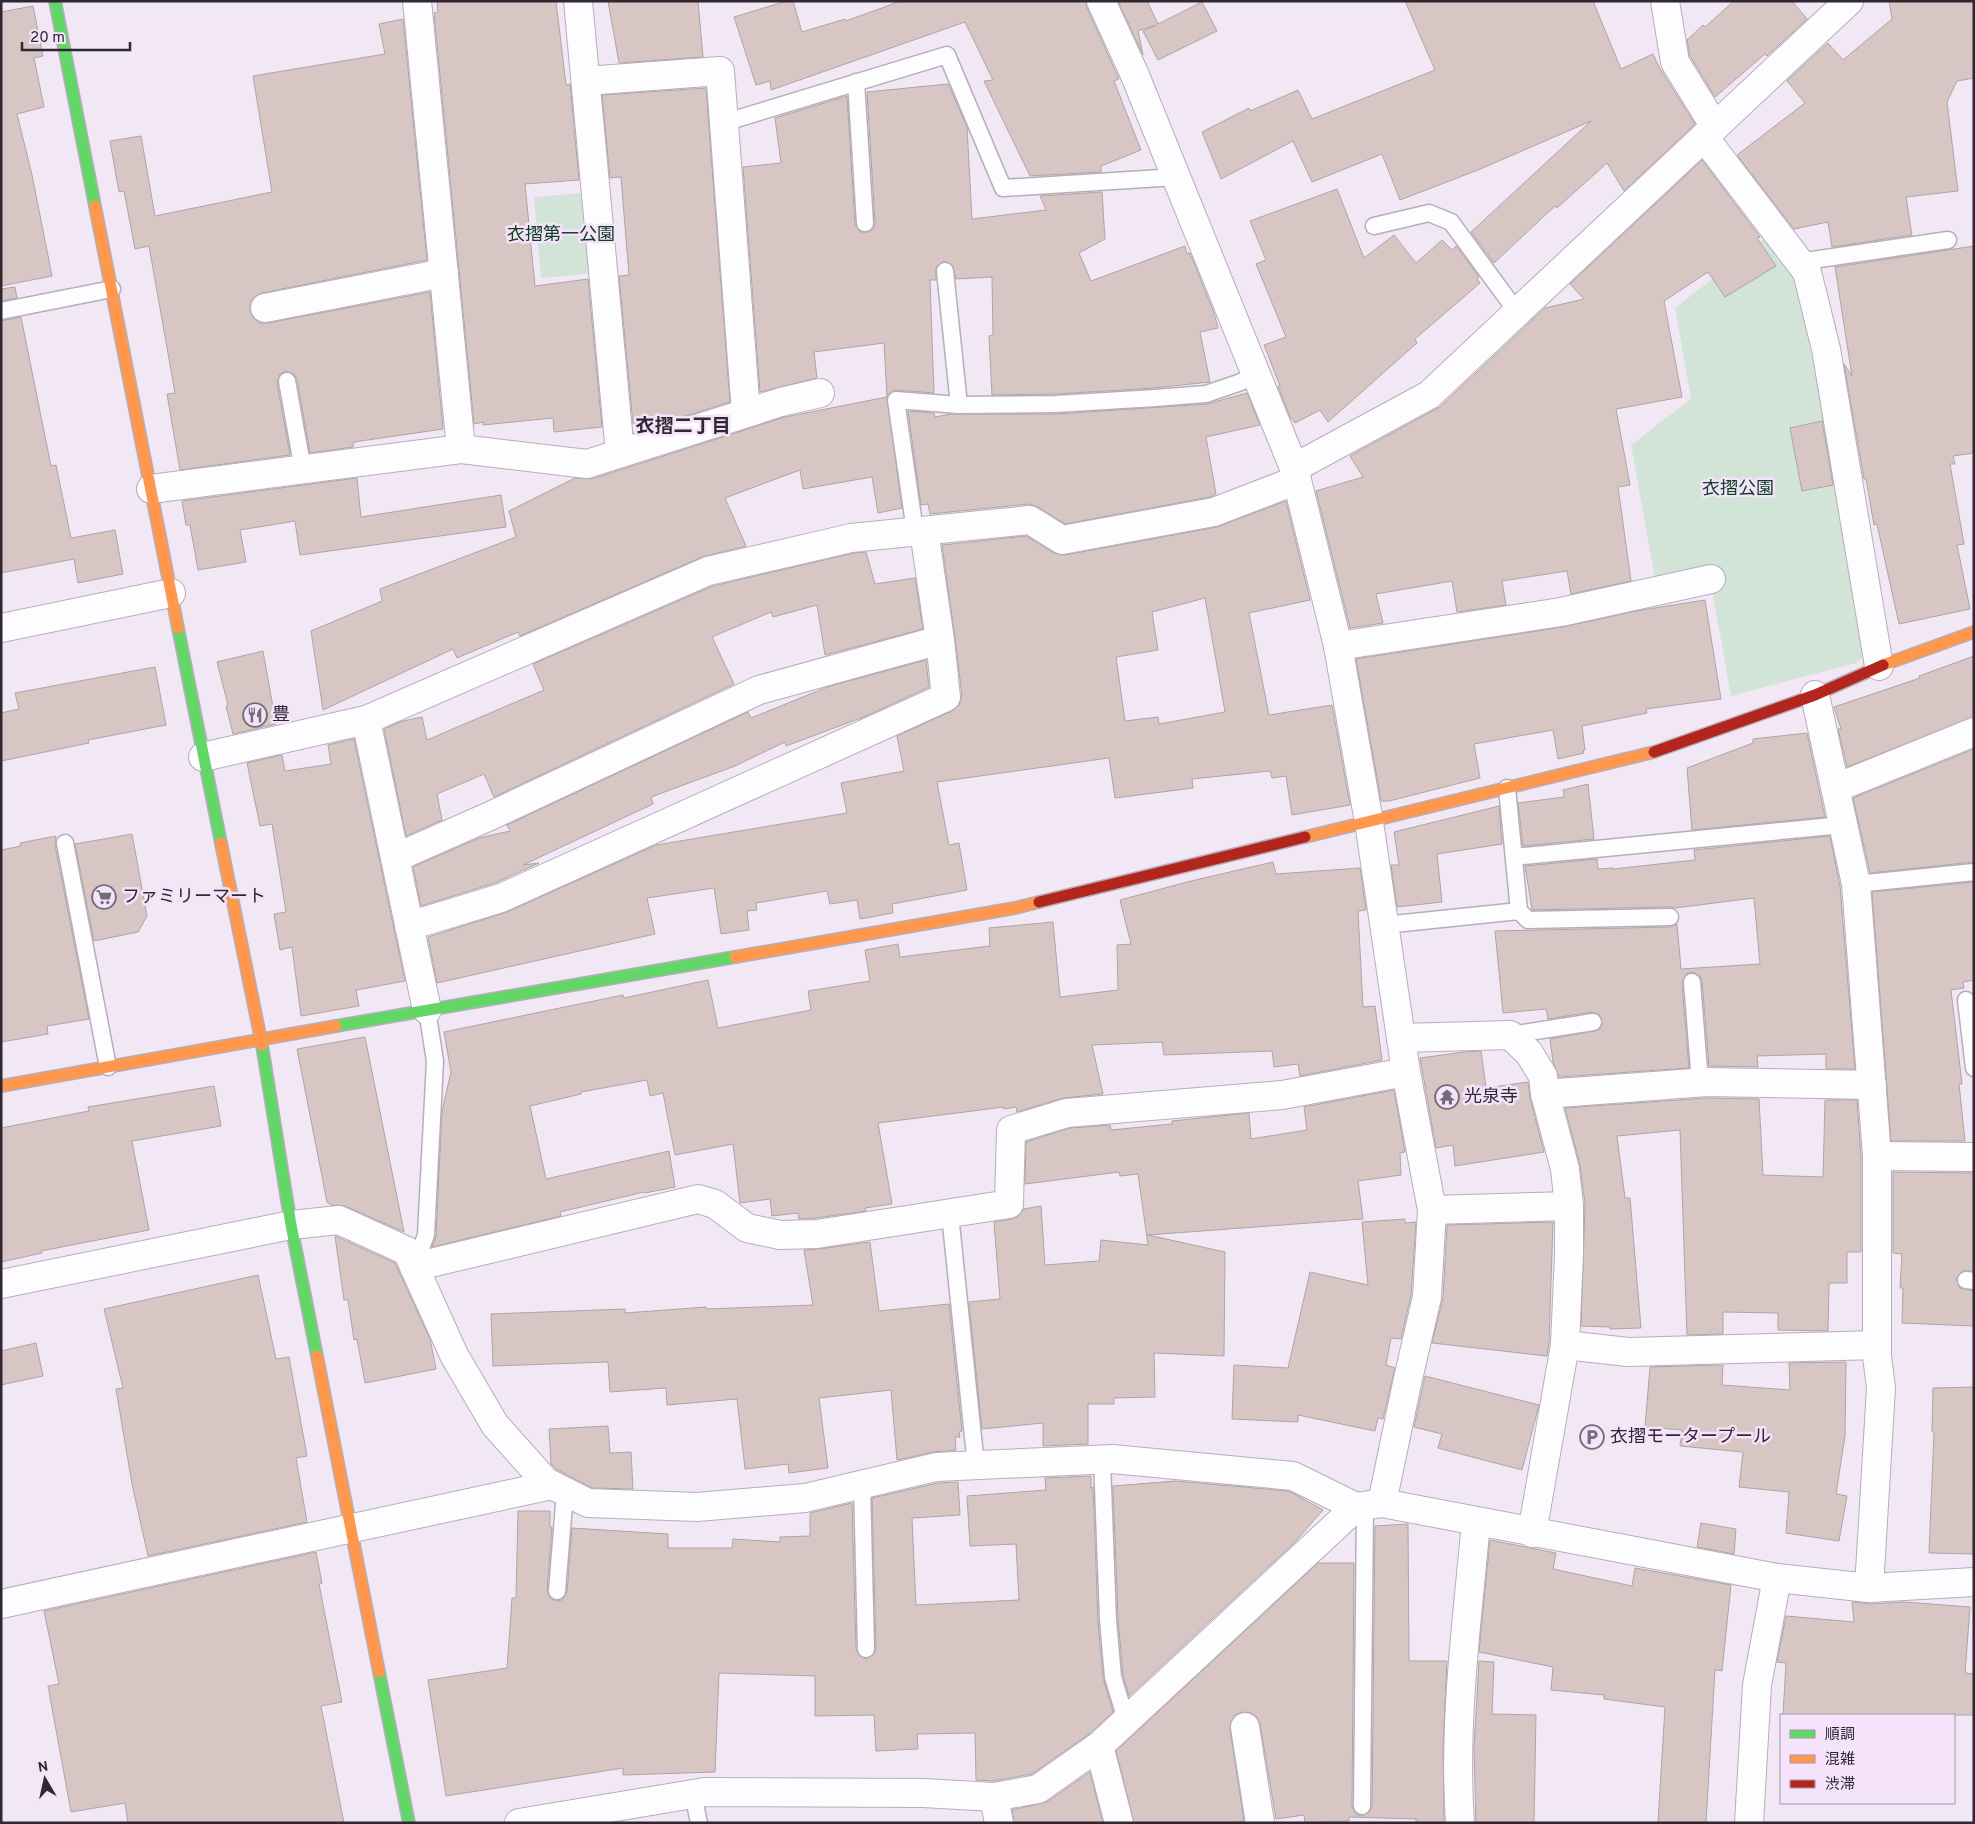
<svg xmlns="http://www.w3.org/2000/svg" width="1975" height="1824" viewBox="0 0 1975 1824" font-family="Overpass,'Noto Sans JP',sans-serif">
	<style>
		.green { fill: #d2e4d7 }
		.building { fill: #d8c6c4; stroke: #aea4a6; fill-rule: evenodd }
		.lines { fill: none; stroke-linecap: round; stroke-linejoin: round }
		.lane-casing { stroke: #b6aeb9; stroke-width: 19 }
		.street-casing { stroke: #b6aeb9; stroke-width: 30 }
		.fast-casing { stroke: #b6aeb9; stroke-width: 14 }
		.slow-casing { stroke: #b6aeb9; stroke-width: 14 }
		.jam-casing { stroke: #b6aeb9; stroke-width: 14 }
		.lane { stroke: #fdfcfe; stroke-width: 16 }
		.street { stroke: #fdfcfe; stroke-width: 28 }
		.fast { stroke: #63d668; stroke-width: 11 }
		.slow { stroke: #ff974d; stroke-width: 11 }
		.jam { stroke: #b3261e; stroke-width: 11 }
		.labels { text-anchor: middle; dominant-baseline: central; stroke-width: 5; stroke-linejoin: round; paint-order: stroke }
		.park-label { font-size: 18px; fill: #0d401e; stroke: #f5e2fb }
		.poi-label { font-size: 18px; fill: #2f2732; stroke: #f5e2fb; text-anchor: start }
		.neighbourhood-label { font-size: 19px; font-weight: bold; fill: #2f2732; stroke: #f5e2fb }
	</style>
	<rect width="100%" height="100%" fill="#f2e8f5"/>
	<g class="green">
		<path d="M582,193L589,274L541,278L534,197Z"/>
		<path d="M1768,236L1796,274L1869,652L1856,663L1731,696L1712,590L1659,601L1631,445L1691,399L1675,308Z"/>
	</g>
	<g class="building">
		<path d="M437,1H556L566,85L570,84L579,180L525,184L535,286L588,279L602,427L554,432L553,418L483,425V422L474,424L434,13L438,12Z"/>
		<path d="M608,1H698L703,57L619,63Z"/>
		<path d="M787,1H793L802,32L845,19L846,21L901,1H1086L1087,8L1119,79L1114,81L1141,150L1101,166V172L1030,176L984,81L993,80L965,22L771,90L770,81L756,85L734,17Z"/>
		<path d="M1118,1H1147L1158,24L1202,2L1217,31L1158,60L1143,31L1156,25L1138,31L1143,55Z"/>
		<path d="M1405,1H1593L1621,69L1653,54L1659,67L1695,124L1624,191L1607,163L1557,208L1555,206L1494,263L1471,232L1591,121L1478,170L1400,200L1382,154L1312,182L1293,141L1221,179L1202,132L1249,108L1250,111L1298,90L1312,119L1435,70Z"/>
		<path d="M1734,1H1792L1807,19L1767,56L1765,54L1715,97L1690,56L1687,40L1703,25L1705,27Z"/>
		<path d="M1889,1H1974V78L1957,81L1947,102L1958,191L1906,197L1912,235L1832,247L1828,222L1794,229L1737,155L1805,103L1787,81L1828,43L1843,60L1892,19Z"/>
		<path d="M33,6L43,56L34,58L44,107L17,114L32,175L52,276L1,286V12Z"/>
		<path d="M403,19L427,260L262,293L254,297L250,302V311L254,319L260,323H268L430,292L443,429L354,442L353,447L310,453L297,379L294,374L286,371L280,374L277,383L290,455L180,470L167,394L175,393L149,246L135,249L124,191L119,192L110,141L141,136L155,216L272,192L253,76L385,54L379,24Z"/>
		<path d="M948,84L967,127L972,219L1046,210L1040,196L1102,192L1105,239L1079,253L1091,281L1185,246L1187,254L1190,253L1214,313L1218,328L1200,332L1210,382L1154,388L1056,394L992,395L989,336L993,335L992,277L956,279L953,266L944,261L936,267V280H930L934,393L896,390L891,392L887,397L884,343L814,352L817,378L760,392L743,167L781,163L775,118L847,96L855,224L860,232H870L874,228L875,222L867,92Z"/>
		<path d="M706,88L730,402L673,420L633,424L619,276L629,275L621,177L610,178L602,95Z"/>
		<path d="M1702,160L1760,237L1757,238L1776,266L1725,297L1708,272L1664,301L1682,397L1616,409L1630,485L1618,487L1631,581L1571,594L1567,571L1502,581L1506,605L1457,612L1452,581L1376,594L1383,623L1350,628L1316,491L1363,477L1350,456L1440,407L1545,308L1584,299L1570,284Z"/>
		<path d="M1337,189L1364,258L1394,235L1416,263L1442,240L1452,250L1456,246L1479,277L1477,279L1480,283L1415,339L1417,343L1328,422L1320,410L1295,423L1290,417L1278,386H1280L1264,345L1286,337L1256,264L1266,260L1250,221Z"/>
		<path d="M1974,246V453L1953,456L1955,464H1950L1964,544L1957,545L1970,609L1899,624L1877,524L1874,525L1866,479H1864L1844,364L1852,376L1835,267Z"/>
		<path d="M15,287L17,298L1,301V289Z"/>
		<path d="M21,317L51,466L56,465L71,538L115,530L123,574L78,583L74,559L1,573V321Z"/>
		<path d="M1247,393L1260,425L1206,437L1216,494L1210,497L1065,524L1038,507L1029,504L930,514L928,504L921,505L908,411L934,413L935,417L951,414H1057L1207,404Z"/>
		<path d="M887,397L902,508L878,513L872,477L803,489L800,470L725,498L746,546L702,557L520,636L518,632L457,658L453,649L323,710L311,631L382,601L380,589L516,537L509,511L575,478L592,479L785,417Z"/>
		<path d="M1822,421L1833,485L1802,491L1790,428Z"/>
		<path d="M357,478L361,517L501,495L506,527L300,555L295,521L240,530L246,562L198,570L190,525H186L182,501Z"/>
		<path d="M1286,501L1310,600L1249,613L1269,715L1332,705L1350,805L1292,815L1286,776L1272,778L1270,771L1192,779L1193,788L1115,798L1109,758L937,782L949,845L959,843L967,890L892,904L893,913L860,919L857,900L830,904L827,891L756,903L757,910L747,911L749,930L721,934L714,888L647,898L655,934L437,983L428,937L507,912L656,845L847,813L841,783L904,771L897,736L952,711L959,705L962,696L955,638L942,545L1026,536L1054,553L1065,555L1217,527ZM1205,598L1225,712L1159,724L1158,717L1125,721L1116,657L1158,650L1152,612Z"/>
		<path d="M866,552L875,584L915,578L923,629L825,655L817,605L773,617L771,612L712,637L734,684L494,797L484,774L437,794L442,820L406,836L384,729L403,721L422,717L427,740L544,690L533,664L713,586L854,553Z"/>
		<path d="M1705,600L1721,699L1646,709L1647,713L1582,726L1585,750H1583L1584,753L1558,759L1553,730L1474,744L1480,778L1389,801H1381L1356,659L1563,627L1636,611Z"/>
		<path d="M263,651L276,724L233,734L226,706L228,705L217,662Z"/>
		<path d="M1974,656V717L1847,767L1838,729H1841L1834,707L1920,678L1919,676Z"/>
		<path d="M926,660L929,687L866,716L786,746L785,742L735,766L651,797L653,804L523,865L539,863L495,883L421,906L413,867L479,838L510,831L507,825L748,712L751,718L830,686Z"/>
		<path d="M155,667L166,725L88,740L89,743L1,761V713L19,709L15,693Z"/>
		<path d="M1807,733L1825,817L1692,830L1687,768L1753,743V739Z"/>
		<path d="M354,739L405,981L356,990L359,1006L301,1016L292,947L280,950L274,914L286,912L272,824L260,826L247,763L282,755L285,771L331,764L328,745Z"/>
		<path d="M1974,749V862L1870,873L1853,798Z"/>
		<path d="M1588,784L1594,839L1523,846L1518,803L1564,797L1563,790Z"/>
		<path d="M1499,806L1502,844L1437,854L1442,902L1397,907L1391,865H1399L1394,832Z"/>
		<path d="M132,834L147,916L138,932L94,941L75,844Z"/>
		<path d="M56,836L55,845L89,1019L47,1026L48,1034L1,1042V850L21,846L20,843Z"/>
		<path d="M1830,836L1840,886L1855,1069H1826V1054L1757,1056L1758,1067L1709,1066L1702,981L1700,976L1692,972L1686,974L1682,983L1689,1068L1559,1077L1553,1062L1550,1039L1599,1030L1602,1025L1600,1015L1591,1012L1548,1019L1546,1009L1503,1013L1495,931L1670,927L1677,924L1681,969L1760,964L1754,898L1675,908L1670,907L1532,910L1525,866L1597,859L1598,869L1613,868V869L1695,860L1694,850Z"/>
		<path d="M1273,862L1276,874L1360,868L1366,910L1358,911L1363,1007L1375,1006L1382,1060L1300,1076L1298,1064L1274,1067L1272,1051L1164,1055L1162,1042L1092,1045L1103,1094L1063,1098L1017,1112L1016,1107L1004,1109V1107L878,1123L892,1204L865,1208L866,1211L816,1218L799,1219L798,1213L772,1216L770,1199L740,1203L733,1144L675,1155L663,1093L650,1096L647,1080L581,1092V1094L530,1106L546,1179L669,1151L675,1187L645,1193L644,1192L560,1212L561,1216L432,1247L436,1236L442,1111L451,1072L444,1032L623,995L624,998L708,980L718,1028L811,1010L808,991L870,981L865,950L898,944L900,957L990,946L989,928L1053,922L1060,997L1118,990L1117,945L1131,944L1120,900L1191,881Z"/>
		<path d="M1974,882V980L1963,982L1964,988L1951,990L1962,1084H1959L1965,1141H1891L1872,892Z"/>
		<path d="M365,1037L404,1232L345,1206L331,1205L327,1202L297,1049Z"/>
		<path d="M1481,1051L1486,1088L1528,1082L1530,1098L1544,1152L1455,1166L1453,1145L1436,1148L1420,1058L1464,1052Z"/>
		<path d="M214,1086L221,1126L132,1141L149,1230L41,1251L42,1253L1,1262V1128L89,1111L88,1107Z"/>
		<path d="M1394,1090L1405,1152L1400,1153L1401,1175L1358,1181L1363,1219L1148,1235L1225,1252L1224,1356L1154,1353L1155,1397L1114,1398V1404H1088V1444L1043,1446V1423L982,1429L969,1302L1000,1299L994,1222L1012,1219L1018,1216L1024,1209L1041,1206L1045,1265L1099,1261L1101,1240L1148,1245L1138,1174L1120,1176L1119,1172L1025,1184L1026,1142L1070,1128L1110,1125L1111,1130L1172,1124V1121L1249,1113L1251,1139L1307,1130L1304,1107Z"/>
		<path d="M1707,1098L1759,1099L1763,1175L1823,1177L1825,1100H1857L1861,1157V1252H1847V1283H1829L1828,1331L1778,1330V1313L1723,1312V1334L1687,1335L1680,1130L1617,1136L1625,1198H1630L1641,1328L1610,1329V1327L1581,1326L1585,1204L1580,1165L1565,1108Z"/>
		<path d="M1893,1172L1974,1173V1271H1962L1956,1279L1960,1288L1974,1291V1326L1902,1323L1903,1288H1900L1902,1254L1893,1253Z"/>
		<path d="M1405,1219V1223L1416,1222L1411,1295L1401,1339L1391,1338L1386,1365L1395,1368L1383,1419L1378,1418L1375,1431L1298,1415V1422L1232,1419L1234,1365L1288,1368L1310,1272L1368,1285L1362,1222Z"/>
		<path d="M1553,1222L1549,1343L1547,1356L1432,1343L1443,1298L1447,1225Z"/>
		<path d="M335,1236L395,1263L430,1339L436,1369L365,1383L357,1339L354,1340L348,1300H344Z"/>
		<path d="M870,1242L879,1311L949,1304L962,1431L959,1432L960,1437H955L956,1450L933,1452L897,1460L891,1390L819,1398L828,1468L789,1473L788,1464L745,1469L737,1399L667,1405L666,1388L610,1392L608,1362L493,1366L491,1314L625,1309V1313L706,1307V1309L813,1305L804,1250L819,1249Z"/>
		<path d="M258,1275L276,1359L289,1357L307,1456L296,1458L307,1522L148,1556L132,1484L116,1389L123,1388L104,1309Z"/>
		<path d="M36,1343L43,1376L1,1385V1351Z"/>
		<path d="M1846,1362L1845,1436L1836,1494L1847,1496L1839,1541L1786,1533L1789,1492L1739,1487L1743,1452L1680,1446L1682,1430L1645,1427L1650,1367L1723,1365L1722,1385L1790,1390L1789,1363Z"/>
		<path d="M1425,1376L1539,1405L1522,1470L1438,1448L1442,1434L1414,1427Z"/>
		<path d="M1974,1387L1973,1554L1929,1553L1934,1432H1932L1933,1388Z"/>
		<path d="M608,1426L610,1453L631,1452L633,1489L592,1488L556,1469L551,1464L549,1429Z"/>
		<path d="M1091,1476V1488L1093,1487L1098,1621L1103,1678L1113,1712L1089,1734L1032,1774L993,1781L976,1780L975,1733L917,1734L918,1749L876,1751L874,1715L815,1716V1676L719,1673L715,1772L623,1775V1768L446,1796L428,1680L507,1668L512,1598H516L518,1511H550V1527H552L547,1591L551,1599L557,1601L562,1600L567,1592L572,1528L668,1534V1548H732L733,1539L780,1542V1537L810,1536V1513L852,1503L856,1649L861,1657L867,1659L874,1654L876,1649L872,1498L938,1483L958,1482L960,1515L912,1518L916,1605L1019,1600L1016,1544L970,1546L967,1496L1046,1490L1045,1478Z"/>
		<path d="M1175,1481L1289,1491L1323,1510L1295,1542L1129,1696L1123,1675L1118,1619L1113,1486Z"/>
		<path d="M1701,1523L1736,1529L1734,1554L1697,1547Z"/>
		<path d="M1408,1524L1409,1661H1447L1443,1747L1444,1823H1416V1819L1349,1817V1821L1305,1823L1304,1815L1276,1819L1260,1724L1257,1717L1251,1713L1243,1712L1235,1715L1231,1721L1230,1729L1244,1821L1229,1823H1134L1116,1751L1318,1563H1354L1352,1806L1354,1811L1357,1815L1362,1816L1370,1811L1372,1806L1375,1526Z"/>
		<path d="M1490,1540L1556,1553L1553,1569L1632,1586L1635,1568L1731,1585L1722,1671L1715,1670L1706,1823H1658L1665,1707L1604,1699V1695L1551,1690L1553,1667L1479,1652Z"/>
		<path d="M316,1552L322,1583L319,1584L342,1702L321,1706L344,1823H128L125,1803L71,1812L48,1686L59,1684L44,1611Z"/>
		<path d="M1852,1602L1870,1604L1904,1602L1970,1607L1965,1673L1974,1674V1715H1783L1786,1663L1777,1662L1786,1616L1854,1622Z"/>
		<path d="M1479,1661L1494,1662L1492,1714L1536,1715L1534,1823H1476L1474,1748Z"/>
		<path d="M1090,1772L1103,1823H1014L1012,1810L1047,1802Z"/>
	</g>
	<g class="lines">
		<g class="lane-casing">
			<g id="lane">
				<path d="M856,82L865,223"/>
				<path d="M723,123L947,55L1003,188L1176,177"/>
				<path d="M1374,226L1429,213L1451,222L1517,312"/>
				<path d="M1799,262L1948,240"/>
				<path d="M945,271L959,405"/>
				<path d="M1,311L112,289"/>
				<path d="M287,381L303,470"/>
				<path d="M915,531L896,400L959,405L1056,404L1155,398L1206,394L1241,382L1256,373"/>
				<path d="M65,843L108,1067"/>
				<path d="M1514,857L1843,825"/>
				<path d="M1856,884L1974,872"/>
				<path d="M1519,911L1528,920L1670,917"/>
				<path d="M1384,925L1519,911L1507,788"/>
				<path d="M1692,982L1700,1082"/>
				<path d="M1966,1000L1974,1068"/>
				<path d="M1510,1035L1593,1022"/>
				<path d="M950,1214L976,1466"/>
				<path d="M414,1267L426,1235L435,1061L427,1010"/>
				<path d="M1966,1280L1974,1281"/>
				<path d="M1102,1460L1108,1620L1113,1677L1126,1720"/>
				<path d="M862,1484L866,1649"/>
				<path d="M557,1591L565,1492"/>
				<path d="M693,1794L699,1823"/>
				<path d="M1362,1806L1365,1506"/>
			</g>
		</g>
		<g class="street-casing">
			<g id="street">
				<path d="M417,1L461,449"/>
				<path d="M578,1L620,453"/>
				<path d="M1101,1L1134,73L1294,468L1338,646L1369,822L1406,1072L1432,1210L1427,1297L1407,1383L1382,1503"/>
				<path d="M1665,1L1675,62L1715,127"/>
				<path d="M586,81L720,71L746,413"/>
				<path d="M1704,137L1807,272L1826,349L1879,666"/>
				<path d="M265,308L444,273"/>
				<path d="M1294,468L1429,395L1849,1"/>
				<path d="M151,489L461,449L587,464L781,402L820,393"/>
				<path d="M1,628L171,593"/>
				<path d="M1338,646L1561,612L1711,579"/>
				<path d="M1815,695L1856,884L1877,1156V1356L1881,1388L1869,1588"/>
				<path d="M366,720L427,1010"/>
				<path d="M203,757L366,720L708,571L851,538L1030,520L1062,540L1214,512L1297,480"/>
				<path d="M1836,788L1974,732"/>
				<path d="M395,858L490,816L759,690L940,640"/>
				<path d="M409,926L501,898L946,697L940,640L924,531"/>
				<path d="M1401,1038L1510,1035L1529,1053L1543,1076L1545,1094L1565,1169L1569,1206V1253L1565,1345L1628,1352L1877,1345"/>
				<path d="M1545,1094L1707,1082L1872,1085"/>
				<path d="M1877,1156L1974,1157"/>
				<path d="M1432,1210L1569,1206"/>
				<path d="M414,1267L698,1199L715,1204L747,1228L780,1235L817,1234L1009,1204L1011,1130L1067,1113L1282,1095L1406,1072"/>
				<path d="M1,1284L291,1225L339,1220L407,1251L454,1355L495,1425L546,1482L588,1503L697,1507L805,1498L936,1467L1112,1459L1293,1476L1356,1507"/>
				<path d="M1532,1533L1565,1345"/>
				<path d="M1,1604L552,1485"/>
				<path d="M1245,1727L1260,1823"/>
				<path d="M1099,1746L1119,1823"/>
				<path d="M994,1797L999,1823"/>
				<path d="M519,1823L705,1792L923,1793L994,1797L1038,1789L1099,1746L1356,1507L1382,1503L1777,1578L1869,1588L1974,1582"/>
				<path d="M1460,1823C1453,1723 1467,1622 1476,1522"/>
				<path d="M1749,1823L1757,1685L1777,1578"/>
			</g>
		</g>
		<g class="fast-casing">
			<g id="fast">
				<path d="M55,1L95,206"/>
				<path d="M178,628L221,843"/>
				<path d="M336,1026L735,957"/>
				<path d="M262,1045L291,1225L317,1356"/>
				<path d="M379,1672L409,1823"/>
			</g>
		</g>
		<g class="slow-casing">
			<g id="slow">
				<path d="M95,206L178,628"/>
				<path d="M1883,665L1974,632"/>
				<path d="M1305,837L1654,752"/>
				<path d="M221,843L262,1045"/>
				<path d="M735,957L1015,908L1039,902"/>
				<path d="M1,1086L336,1026"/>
				<path d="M317,1356L379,1672"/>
			</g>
		</g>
		<g class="jam-casing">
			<g id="jam">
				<path d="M1654,752L1815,695L1883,665"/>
				<path d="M1039,902L1305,837"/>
			</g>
		</g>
		<use href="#lane" class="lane"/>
		<use href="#street" class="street"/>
		<use href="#fast" class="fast"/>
		<use href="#slow" class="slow"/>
		<use href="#jam" class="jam"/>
	</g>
	<defs>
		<g id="restaurant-ring" transform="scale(1.25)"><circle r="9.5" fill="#f5e2fb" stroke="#736b76" stroke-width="1.5"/><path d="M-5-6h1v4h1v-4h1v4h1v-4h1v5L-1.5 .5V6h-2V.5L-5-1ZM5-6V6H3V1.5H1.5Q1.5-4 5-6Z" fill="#736b76"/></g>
		<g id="supermarket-ring" transform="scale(1.25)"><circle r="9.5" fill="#f5e2fb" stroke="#736b76" stroke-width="1.5"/><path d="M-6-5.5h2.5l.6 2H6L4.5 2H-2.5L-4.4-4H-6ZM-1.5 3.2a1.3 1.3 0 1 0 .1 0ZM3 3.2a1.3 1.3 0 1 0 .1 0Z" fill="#736b76"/></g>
		<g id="temple-ring" transform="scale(1.25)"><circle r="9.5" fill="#f5e2fb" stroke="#736b76" stroke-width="1.5"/><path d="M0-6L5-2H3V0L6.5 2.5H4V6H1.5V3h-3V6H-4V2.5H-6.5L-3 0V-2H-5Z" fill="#736b76"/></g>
		<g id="parking-ring" transform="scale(1.25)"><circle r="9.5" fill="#f5e2fb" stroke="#736b76" stroke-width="1.5"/><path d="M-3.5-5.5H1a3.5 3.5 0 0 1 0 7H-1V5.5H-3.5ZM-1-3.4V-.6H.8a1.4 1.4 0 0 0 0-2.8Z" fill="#736b76"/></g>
	</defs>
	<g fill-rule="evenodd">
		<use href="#restaurant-ring" x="255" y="715"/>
		<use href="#supermarket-ring" x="104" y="897"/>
		<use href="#temple-ring" x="1447" y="1097"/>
		<use href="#parking-ring" x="1592" y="1437"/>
	</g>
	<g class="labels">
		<g class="park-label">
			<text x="561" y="235">衣摺第一公園</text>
			<text x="1738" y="489">衣摺公園</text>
		</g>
		<g class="poi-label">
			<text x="272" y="715">豊</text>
			<text x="122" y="897">ファミリーマート</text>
			<text x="1464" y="1097">光泉寺</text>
			<text x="1610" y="1437">衣摺モータープール</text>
		</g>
		<g class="neighbourhood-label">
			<text x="683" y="427">衣摺二丁目</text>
		</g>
	</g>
	<rect width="1975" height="1824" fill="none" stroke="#2f2732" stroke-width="5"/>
	<rect x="1780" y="1714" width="175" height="90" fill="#f5e2fb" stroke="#a697ab"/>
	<rect x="1790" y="1730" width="25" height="8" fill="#63d668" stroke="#a697ab"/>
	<text x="1825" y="1739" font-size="15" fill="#2f2732">順調</text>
	<rect x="1790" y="1755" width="25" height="8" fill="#ff974d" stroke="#a697ab"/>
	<text x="1825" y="1764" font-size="15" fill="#2f2732">混雑</text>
	<rect x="1790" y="1780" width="25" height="8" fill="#b3261e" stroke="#a697ab"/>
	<text x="1825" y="1789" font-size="15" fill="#2f2732">渋滞</text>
	<g transform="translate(45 1779) rotate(351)" stroke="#f5e2fb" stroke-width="4" paint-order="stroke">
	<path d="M0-4L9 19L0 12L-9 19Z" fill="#2f2732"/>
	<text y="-8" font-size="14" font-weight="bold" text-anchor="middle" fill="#2f2732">N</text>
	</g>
	<path d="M22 42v8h108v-8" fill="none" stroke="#2f2732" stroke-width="2.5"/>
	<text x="30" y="42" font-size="15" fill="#2f2732" stroke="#f5e2fb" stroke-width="4" paint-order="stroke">20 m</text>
</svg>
